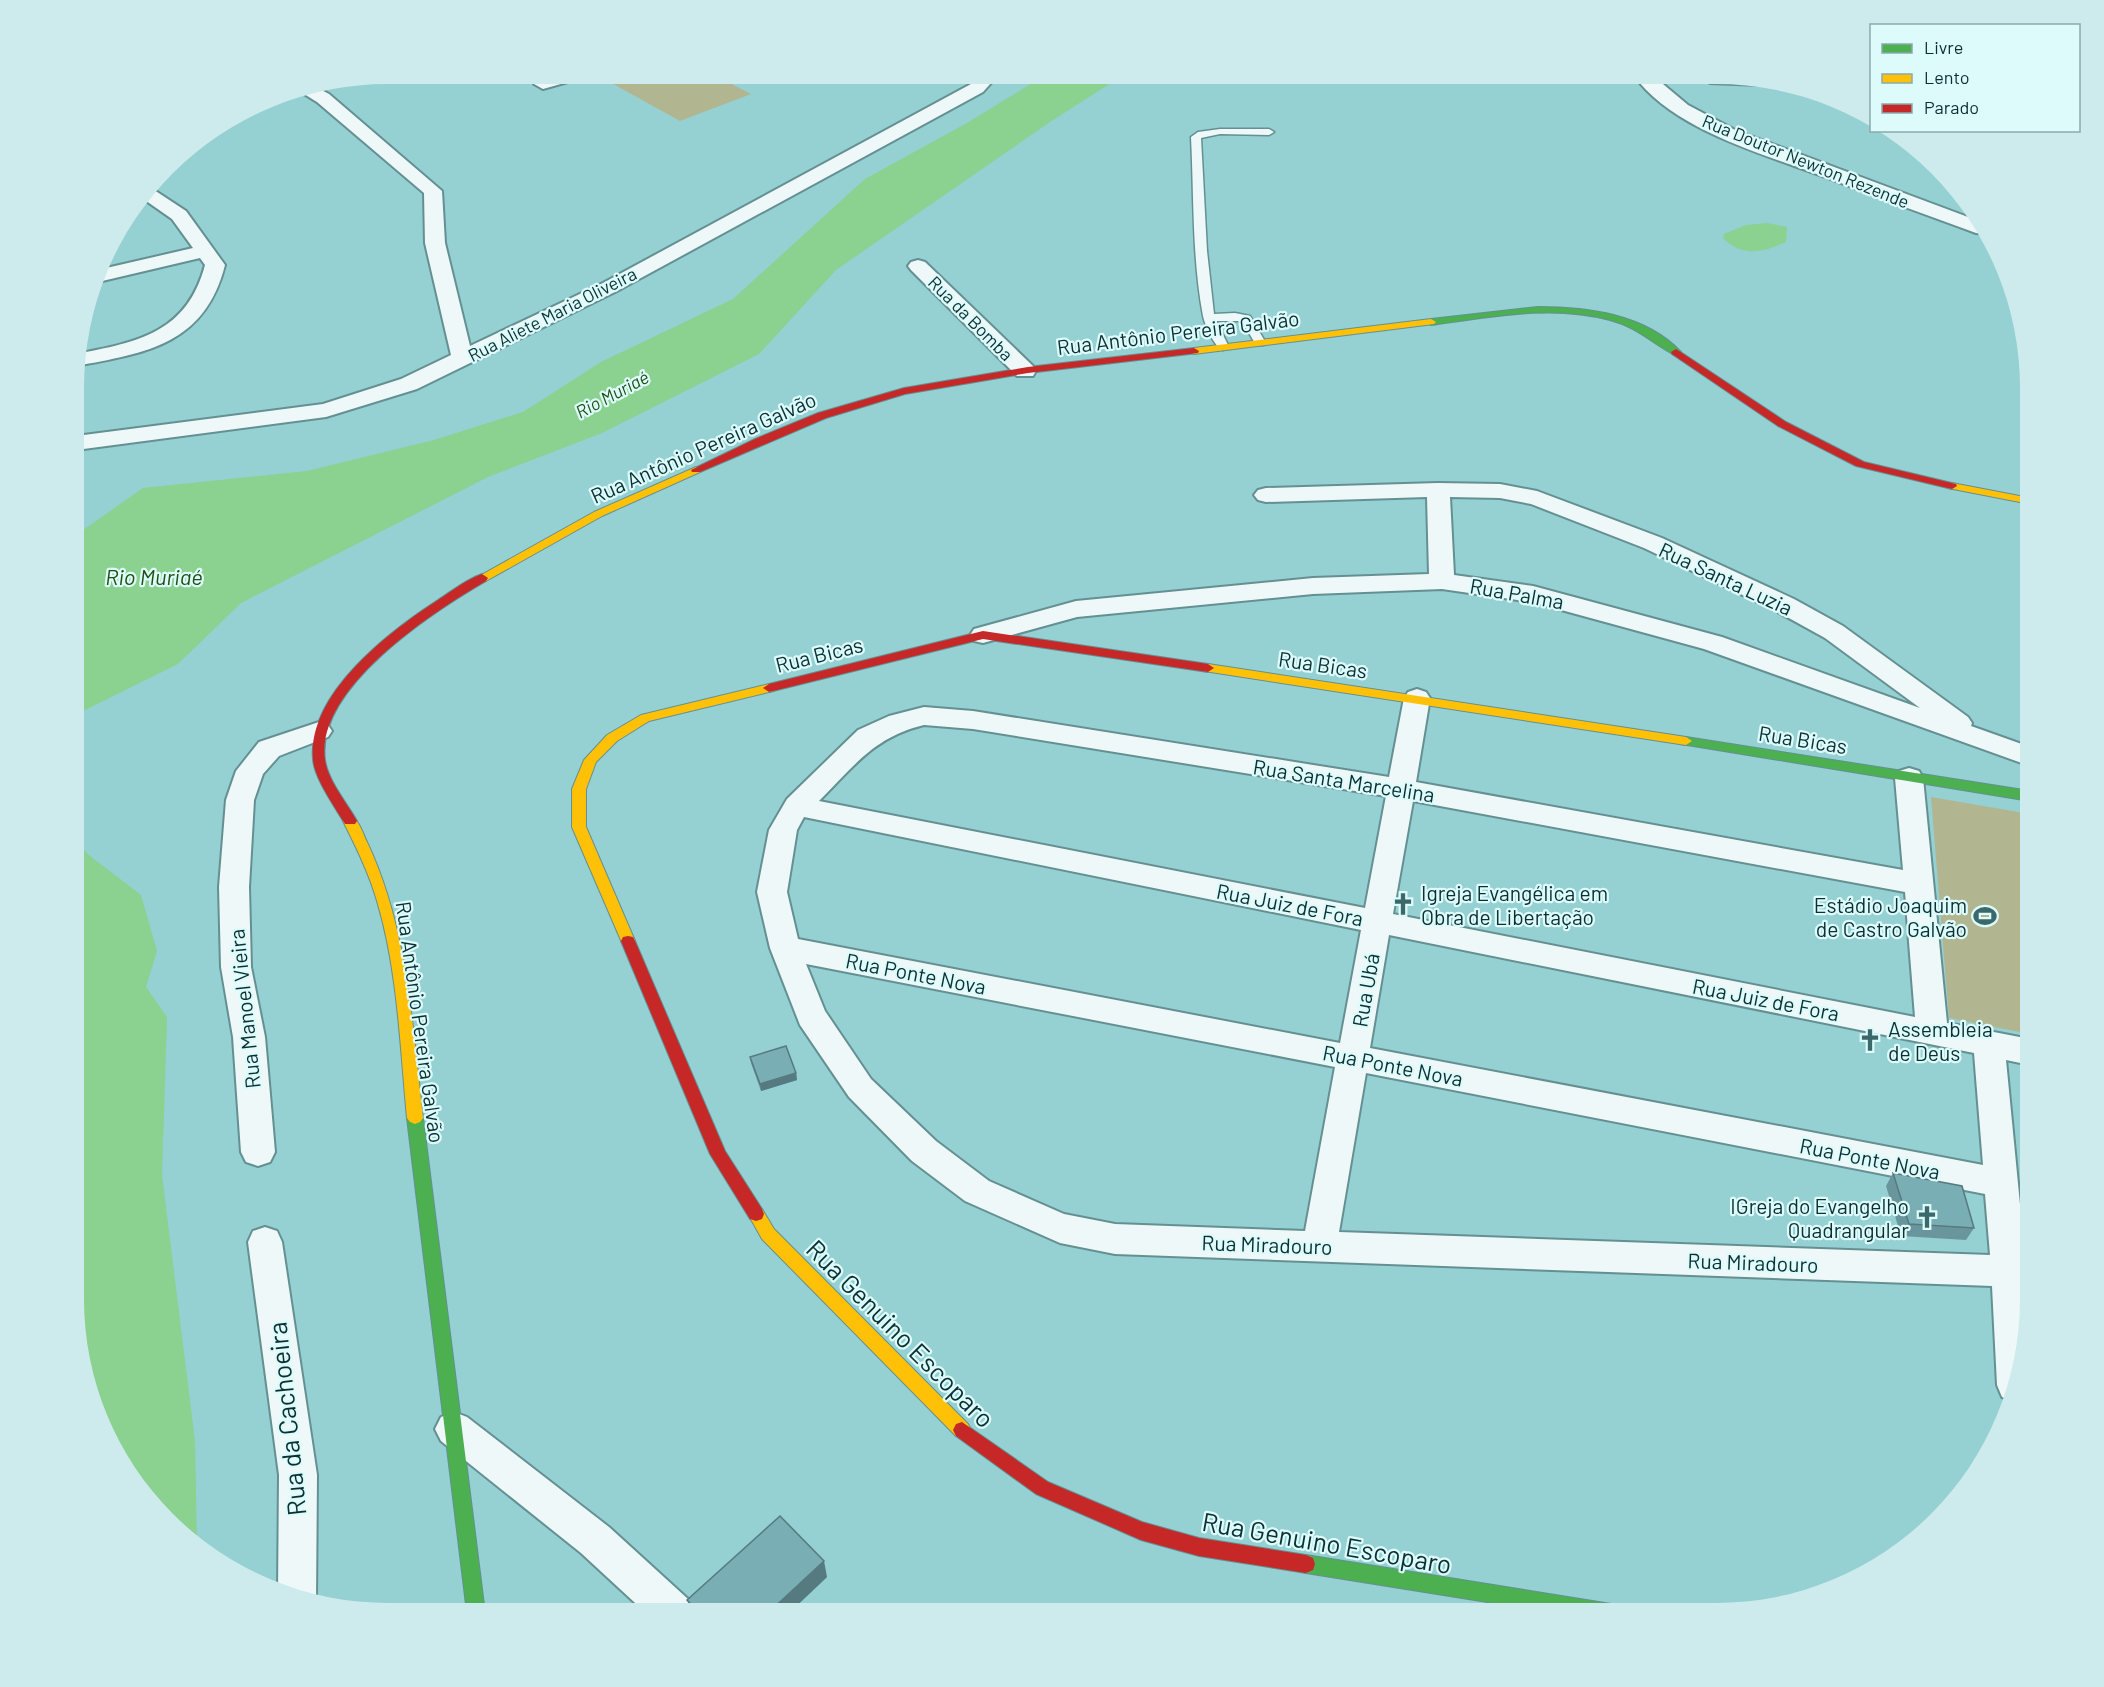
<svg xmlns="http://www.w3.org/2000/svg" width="2104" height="1687" viewBox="0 0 2104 1687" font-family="Barlow,sans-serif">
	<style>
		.green { fill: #b1b691 }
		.water { fill: #8bd190 }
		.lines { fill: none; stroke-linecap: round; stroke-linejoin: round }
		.lane-casing { stroke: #649092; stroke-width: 3 }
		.street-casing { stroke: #649092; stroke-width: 4 }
		.fast-casing { stroke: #649092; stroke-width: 2 }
		.slow-casing { stroke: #649092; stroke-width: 2 }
		.jam-casing { stroke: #649092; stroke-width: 2 }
		.lane { fill: #eff8f8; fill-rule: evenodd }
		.street { fill: #eff8f8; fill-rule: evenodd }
		.fast { fill: #4caf50; fill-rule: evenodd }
		.slow { fill: #ffc107; fill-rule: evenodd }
		.jam { fill: #c62828; fill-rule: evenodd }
		.wall { fill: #69969c }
		.shaded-wall { fill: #557a7f }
		.building { fill: #7aaeb5; stroke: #557a7f; stroke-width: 1.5 }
		.labels { text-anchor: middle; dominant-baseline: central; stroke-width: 4.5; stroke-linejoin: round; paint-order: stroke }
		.far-street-label { font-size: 18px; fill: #0b3031; stroke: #defbfc }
		.far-water-label { font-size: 18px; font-style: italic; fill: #1f5011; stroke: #defbfc }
		.street-label { font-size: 21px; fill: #0b3031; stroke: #defbfc }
		.poi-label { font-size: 21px; fill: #0b3031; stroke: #defbfc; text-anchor: start }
		.water-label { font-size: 22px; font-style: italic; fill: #1f5011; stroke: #defbfc }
		.near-street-label { font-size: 26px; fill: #0b3031; stroke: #defbfc }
	</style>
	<rect width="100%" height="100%" fill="#95d0d3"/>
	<g class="green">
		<path d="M601,74H712L751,94L680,121L597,75Z"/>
		<path d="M1931,797L2030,814V1034L1949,1018Z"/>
	</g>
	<g class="water">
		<path d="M1047,74H1125L1050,122L836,270L759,354L602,433L488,477L241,603L178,664L75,715L76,535L143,488L307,471L434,440L523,412L601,362L733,299L865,179L967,123Z"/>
		<path d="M1767,223L1787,227L1786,242C1762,252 1743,258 1723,238L1724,234L1746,225Z"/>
		<path d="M75,841L90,856L141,895L157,951L146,987L167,1017L162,1175L195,1441L197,1546L180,1535L106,1439L74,1320Z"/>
	</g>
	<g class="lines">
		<g class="lane-casing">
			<path id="lane" d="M1220,129H1269L1274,132L1269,135L1220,134L1201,138L1207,251L1214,314L1235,313L1250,316L1266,343L1264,345H1256L1242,321H1216L1229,347L1223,350C1214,347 1205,325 1203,316C1192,258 1194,196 1191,137L1198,132Z"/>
		</g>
		<g class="street-casing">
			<g id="street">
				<path d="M559,74H585L582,78L543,89L534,84L537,80Z"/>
				<path d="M976,74H993L991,83L983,92L617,291L417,389L326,417L76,450V436L323,404L401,379L451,355L425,243L424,193L317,102L296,89L314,86L329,94L442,191L445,243L470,346L603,283L971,84Z"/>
				<path d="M1633,74H1651L1688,105L1735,130L1976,220L1987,234L1976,233C1926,215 1875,196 1825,177C1764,154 1672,130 1633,74Z"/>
				<path d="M1705,74H1736L1768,82L1761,85L1710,83L1701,78Z"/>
				<path d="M151,188L186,211L225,265C205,344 147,353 76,366V354C138,342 187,333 205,265L200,258L98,282L102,269L193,248L172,219L142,198Z"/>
				<path d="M918,260L925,262L1033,366L1036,371L1033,376H1017L911,270L908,266L911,262Z"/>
				<path d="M1438,483L1500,484L1537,491L1662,538L1794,599L1843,626L1968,717L1972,723L1971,726L2030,747V766L1704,649L1532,602L1442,589L1313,594L1077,617L983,643L974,641L970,635L974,629L1076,601L1313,578L1429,574L1427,497L1266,502L1258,500L1254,495L1258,490L1266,488ZM1450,497L1500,498L1531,504L1644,548L1776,611L1825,638L1920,708L1722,637L1533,586L1454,575Z"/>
				<path d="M1417,689L1426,692L1430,698L1416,782L1903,870L1895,778L1899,771L1909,768L1919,771L1923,778L1947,1023L2030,1039V1065L2006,1060L2025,1256L2030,1257V1287H2027L2029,1322L2011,1400L2002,1397L1997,1385L1992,1286L1115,1254L1060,1243L965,1201L912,1161L849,1097L800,1025L770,948L757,892L769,830L787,799L858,730L889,716L924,707L973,711L1389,777L1404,698L1408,692ZM924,725L973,729L1386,796L1365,908L819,801C854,766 874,737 924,725ZM1413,801L1905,892L1915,1017L1393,914ZM804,817L1361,930L1340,1043L798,939L787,892L797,830ZM1389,935L1974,1053L1983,1165L1370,1048ZM806,964L1335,1067L1305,1231L1115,1224L1064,1214L989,1181L936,1141L871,1079L825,1011ZM1366,1073L1985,1194L1990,1255L1339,1232Z"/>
				<path d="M319,722L328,725L332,731L328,737L279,756L263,774L254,800L249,887L251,967L265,1037L275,1152L270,1162L258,1166L246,1162L241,1152L233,1037L221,967L219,887L226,800L236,771L259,742Z"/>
				<path d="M265,1227L277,1231L282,1242L317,1475L316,1601L278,1592L279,1475L248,1242L253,1231Z"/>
				<path d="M454,1412L467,1417L609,1527L688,1599L694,1613H646L581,1553L441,1441L435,1429L441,1417Z"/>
			</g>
		</g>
		<g class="fast-casing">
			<g id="fast">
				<path d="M1538,307C1587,307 1645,314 1681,352L1680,354C1675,355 1675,356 1671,353C1650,341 1634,326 1610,320C1552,304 1490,317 1431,325L1426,322L1431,319Z"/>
				<path d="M1686,737L2030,791V801L1681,744L1680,741Z"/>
				<path d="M415,1112L420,1114L423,1118L485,1613H467L407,1118L410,1114Z"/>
				<path d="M1306,1555L1611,1604L1618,1606L1620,1613H1555L1306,1573L1299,1570L1297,1564L1299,1558Z"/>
			</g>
		</g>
		<g class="slow-casing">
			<g id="slow">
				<path d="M1431,319L1436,322L1434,324L1194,354L1189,351L1194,348Z"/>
				<path d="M696,467L701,470L700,472L602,516L486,581L482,582L476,578L594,512Z"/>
				<path d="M1952,483L2030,498V504L1948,488V484Z"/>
				<path d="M1208,664L1686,737L1692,741L1686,745L1204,671L1202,668Z"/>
				<path d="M769,684L773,685L775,688L773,691L649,721L617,741L596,762L586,789V827L635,941L633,945H623L572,827V789L584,760L607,735L641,715Z"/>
				<path d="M350,816C359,819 363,834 367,842C408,929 412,1024 423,1118L420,1122L415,1124L410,1122L407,1118C400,1046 398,971 377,901C369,873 356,847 343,821Z"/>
				<path d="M756,1207L762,1209L774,1229L968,1424L971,1430L968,1436L962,1438L956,1436L762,1239L748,1214L750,1209Z"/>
			</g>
		</g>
		<g class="jam-casing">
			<g id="jam">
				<path d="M1194,348L1199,351L1198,353L1028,373L905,394L826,418L700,472H692L691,470L755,439L818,413L904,388L1028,367Z"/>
				<path d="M1676,349L1786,422L1864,462L1956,484L1957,486L1952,489L1856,466L1778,426L1672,354L1671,352Z"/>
				<path d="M482,574L488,578L486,581C433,612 315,688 325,760C328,781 347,803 357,821L355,824H345C335,807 314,778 313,759C307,694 390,631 438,600C452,591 467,579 482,574Z"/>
				<path d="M983,631L1208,664L1214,668L1208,672L983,639L769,692L763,688L769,684Z"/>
				<path d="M628,936L633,937L635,941L725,1151L762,1209L764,1214L762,1219L756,1221L750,1219L710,1154L621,941L623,937Z"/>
				<path d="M962,1422L1048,1482L1142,1522L1199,1538L1306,1555L1313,1558L1315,1564L1313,1570L1306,1573L1199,1556L1141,1540L1036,1494L956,1436L953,1430L956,1424Z"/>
			</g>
		</g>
		<use href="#lane" class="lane"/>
		<use href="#street" class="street"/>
		<use href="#fast" class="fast"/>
		<use href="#slow" class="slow"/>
		<use href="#jam" class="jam"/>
	</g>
	<g class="wall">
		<path d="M750,1057L796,1073L797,1080L761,1091L751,1063Z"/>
		<path d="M1893,1173L1974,1228L1966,1240L1901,1236L1886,1186Z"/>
		<path d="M827,1577L789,1613H692L687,1600Z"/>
	</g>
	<g class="shaded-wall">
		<path d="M796,1073L797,1080L761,1091L760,1084Z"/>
		<path d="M824,1561L827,1577L789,1613H768Z"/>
	</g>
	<g class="building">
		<path d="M786,1046L796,1073L760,1084L750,1057Z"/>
		<path d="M1893,1173L1962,1186L1974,1228L1909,1224Z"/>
		<path d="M780,1516L824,1561L768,1613H699L687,1600Z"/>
	</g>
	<defs>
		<g id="church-bare" transform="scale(1.8)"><path d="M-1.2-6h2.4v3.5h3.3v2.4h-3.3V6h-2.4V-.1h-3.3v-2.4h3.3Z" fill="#3b686a" stroke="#defbfc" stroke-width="2.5" paint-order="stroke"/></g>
		<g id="stadium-bare" transform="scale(1.8)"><path d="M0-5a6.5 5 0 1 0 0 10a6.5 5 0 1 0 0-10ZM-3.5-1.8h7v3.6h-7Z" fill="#3b686a" stroke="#defbfc" stroke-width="2.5" paint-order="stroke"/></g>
	</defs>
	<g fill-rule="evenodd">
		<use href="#church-bare" x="1403" y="904"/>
		<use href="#stadium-bare" x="1985" y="916"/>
		<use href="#church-bare" x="1870" y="1040"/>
		<use href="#church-bare" x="1927" y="1217"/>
	</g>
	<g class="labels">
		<g class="far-street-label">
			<text transform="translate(1806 161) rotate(22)">Rua Doutor Newton Rezende</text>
			<text transform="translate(552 314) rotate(-27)">Rua Aliete Maria Oliveira</text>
			<text transform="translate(971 318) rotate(45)">Rua da Bomba</text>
		</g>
		<g class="far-water-label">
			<text transform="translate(612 394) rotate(-28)">Rio Muriaé</text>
		</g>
		<g class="street-label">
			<text transform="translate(1178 332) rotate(-7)">Rua Antônio Pereira Galvão</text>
			<text transform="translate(703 447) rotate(-24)">Rua Antônio Pereira Galvão</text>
			<text transform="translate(1726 578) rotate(25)">Rua Santa Luzia</text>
			<text transform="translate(1517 593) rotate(10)">Rua Palma</text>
			<text transform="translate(819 654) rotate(-14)">Rua Bicas</text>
			<text transform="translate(1323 664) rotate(8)">Rua Bicas</text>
			<text transform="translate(1803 739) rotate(9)">Rua Bicas</text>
			<text transform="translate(1344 780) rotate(9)">Rua Santa Marcelina</text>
			<text transform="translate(1290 904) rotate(11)">Rua Juiz de Fora</text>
			<text transform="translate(916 973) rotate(11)">Rua Ponte Nova</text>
			<text transform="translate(1365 990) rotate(-80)">Rua Ubá</text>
			<text transform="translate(1766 999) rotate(11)">Rua Juiz de Fora</text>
			<text transform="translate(244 1009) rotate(-96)">Rua Manoel Vieira</text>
			<text transform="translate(421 1022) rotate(82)">Rua Antônio Pereira Galvão</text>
			<text transform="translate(1393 1065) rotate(11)">Rua Ponte Nova</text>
			<text transform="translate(1870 1158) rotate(11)">Rua Ponte Nova</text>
			<text transform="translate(1267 1244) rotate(2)">Rua Miradouro</text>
			<text transform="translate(1753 1262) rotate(2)">Rua Miradouro</text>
		</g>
		<g class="poi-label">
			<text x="1421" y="892">Igreja Evangélica em<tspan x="1421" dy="24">Obra de Libertação</tspan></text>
			<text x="1967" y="904" text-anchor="end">Estádio Joaquim<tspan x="1967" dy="24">de Castro Galvão</tspan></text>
			<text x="1888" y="1028">Assembleia<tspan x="1888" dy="24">de Deus</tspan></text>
			<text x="1909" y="1205" text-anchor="end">IGreja do Evangelho<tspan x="1909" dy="24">Quadrangular</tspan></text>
		</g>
		<g class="water-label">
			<text x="154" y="576">Rio Muriaé</text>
		</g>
		<g class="near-street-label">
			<text transform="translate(901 1333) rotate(45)">Rua Genuino Escoparo</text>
			<text transform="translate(286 1419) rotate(-96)">Rua da Cachoeira</text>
			<text transform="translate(1327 1542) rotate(10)">Rua Genuino Escoparo</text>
		</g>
	</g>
	<path d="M0 0H2104V1687H0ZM388 84H1716A304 304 0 0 1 2020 388V1299A304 304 0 0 1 1716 1603H388A304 304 0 0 1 84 1299V388A304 304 0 0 1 388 84Z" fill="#cdebec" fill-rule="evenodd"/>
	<rect x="1870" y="24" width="210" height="108" fill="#defbfc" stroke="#8aaaab" stroke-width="1.5"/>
	<rect x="1882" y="44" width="30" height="9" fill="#4caf50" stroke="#8aaaab" stroke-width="1.5"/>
	<text x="1924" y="54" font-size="18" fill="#0b3031">Livre</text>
	<rect x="1882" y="74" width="30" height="9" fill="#ffc107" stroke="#8aaaab" stroke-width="1.5"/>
	<text x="1924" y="84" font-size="18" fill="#0b3031">Lento</text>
	<rect x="1882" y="104" width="30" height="9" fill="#c62828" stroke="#8aaaab" stroke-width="1.5"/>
	<text x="1924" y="114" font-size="18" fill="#0b3031">Parado</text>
</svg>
